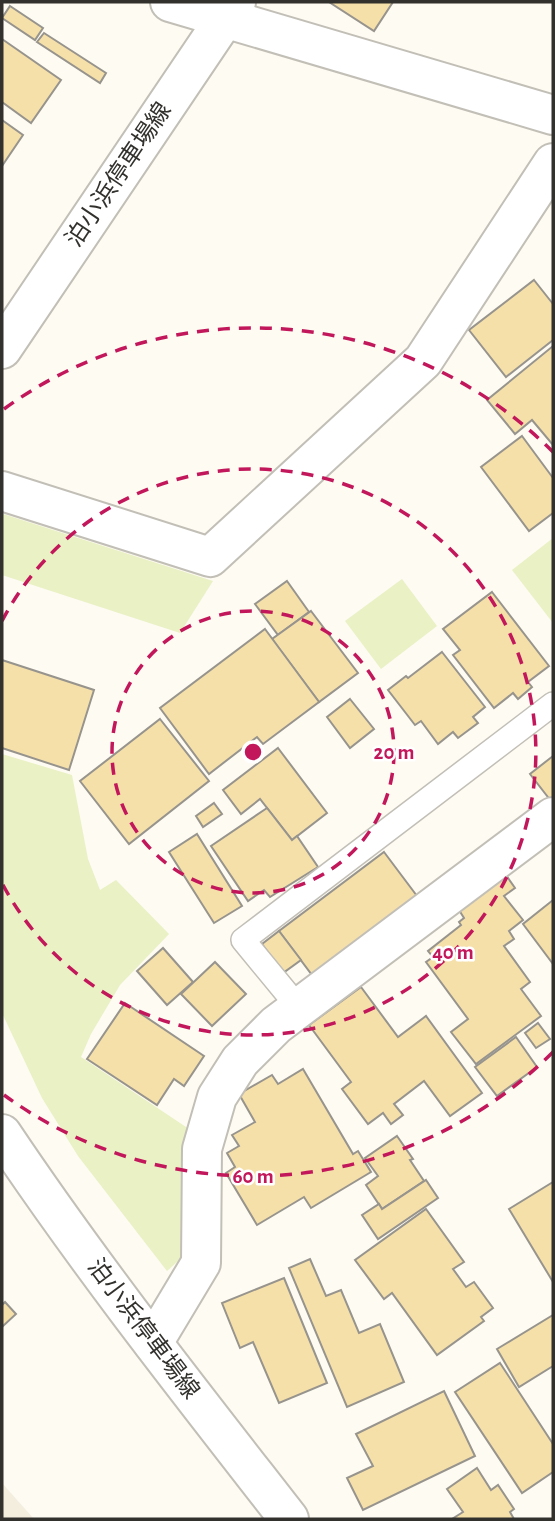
<svg xmlns="http://www.w3.org/2000/svg" width="555" height="1521" viewBox="0 0 555 1521" font-family="'Alegreya Sans','Noto Sans JP',sans-serif">
	<style>
		.built { fill: #f4eedf }
		.green { fill: #eaf1c4 }
		.building { fill: #f6e0aa; stroke: #97948d; stroke-width: 2 }
		.lines { fill: none; stroke-linecap: round; stroke-linejoin: round }
		.service-casing { stroke: #c2bfb7; stroke-width: 26 }
		.minor-casing { stroke: #c2bfb7; stroke-width: 42 }
		.secondary-casing { stroke: #c2bfb7; stroke-width: 42 }
		.service { stroke: #fff; stroke-width: 23 }
		.minor { stroke: #fff; stroke-width: 38 }
		.secondary { stroke: #fff; stroke-width: 38 }
		.ring { fill: none; stroke: #c2185b; stroke-width: 3.5; stroke-dasharray: 12 9 }
		.labels { text-anchor: middle; dominant-baseline: central; stroke-width: 5; stroke-linejoin: round; paint-order: stroke }
		.street-label { font-size: 24px; fill: #32312d; stroke: #fff }
		.centre { fill: #c2185b; stroke: #fff; stroke-width: 3.5 }
		.ring-label { font-size: 21px; text-anchor: middle; font-weight: bold; fill: #c2185b; stroke: #fff; stroke-width: 5; stroke-linejoin: round; paint-order: stroke }
	</style>
	<rect width="100%" height="100%" fill="#fefbf3"/>
	<path class="built" d="M2,1483L34,1519H2Z"/>
	<g class="green">
		<path d="M2,514H3L213,581L180,633L2,575Z"/>
		<path d="M553,538V623L512,570Z"/>
		<path d="M402,579L437,626L381,669L345,621Z"/>
		<path d="M2,754L72,775L88,859L100,890L116,880L169,934L120,985L91,1034L81,1057L192,1131L186,1254L167,1271L78,1156L42,1098L2,1013Z"/>
	</g>
	<g class="building">
		<path d="M329,2H393L374,31Z"/>
		<path d="M10,6L43,28L35,40L2,18Z"/>
		<path d="M44,33L106,73L100,83L37,42Z"/>
		<path d="M2,39L61,80L31,123L2,102Z"/>
		<path d="M2,120L23,135L2,166Z"/>
		<path d="M534,280L553,304V340L506,377L469,330Z"/>
		<path d="M553,346V445L532,420L515,434L487,400Z"/>
		<path d="M522,436L553,478V513L529,531L481,467Z"/>
		<path d="M287,581L309,612L278,635L255,604Z"/>
		<path d="M492,592L549,666L528,682L532,687L518,699L513,693L494,708L453,655L460,650L443,629Z"/>
		<path d="M311,611L358,673L319,702L272,639Z"/>
		<path d="M265,629L319,702L263,744L257,737L209,774L160,708Z"/>
		<path d="M442,652L485,707L473,717L478,723L458,738L453,732L438,744L421,721L415,725L388,690L406,676L408,678Z"/>
		<path d="M2,660L94,690L69,770L2,748Z"/>
		<path d="M350,699L374,729L350,748L327,717Z"/>
		<path d="M160,719L209,781L129,844L80,781Z"/>
		<path d="M278,748L327,813L292,840L260,799L241,814L223,790Z"/>
		<path d="M553,756V800L551,801L530,774Z"/>
		<path d="M214,803L222,814L203,827L196,816Z"/>
		<path d="M267,808L292,840L297,836L318,867L270,897L264,890L248,901L211,846Z"/>
		<path d="M197,834L242,906L214,923L169,852Z"/>
		<path d="M384,852L420,900L315,979L279,931Z"/>
		<path d="M506,875L515,888L504,896L523,920L509,931L514,939L504,946L530,982L521,989L541,1016L476,1064L451,1032L468,1019L426,962L433,957L428,951L461,925L459,922L464,918L459,910Z"/>
		<path d="M553,900V964L523,924Z"/>
		<path d="M279,931L301,960L283,973L262,944Z"/>
		<path d="M163,948L193,982L167,1005L137,971Z"/>
		<path d="M215,962L246,994L212,1026L181,994Z"/>
		<path d="M361,987L398,1037L426,1016L482,1093L450,1116L424,1081L394,1104L403,1115L391,1124L383,1113L368,1124L342,1089L351,1082L309,1025Z"/>
		<path d="M125,1003L204,1056L184,1086L174,1079L157,1105L87,1059Z"/>
		<path d="M538,1023L550,1039L536,1048L525,1033Z"/>
		<path d="M516,1037L537,1067L497,1096L475,1067Z"/>
		<path d="M303,1069L353,1154L358,1151L371,1172L311,1208L304,1197L257,1225L226,1173L235,1167L227,1153L239,1146L232,1135L255,1122L239,1094L272,1075L278,1084Z"/>
		<path d="M397,1136L413,1159L410,1160L424,1181L382,1209L366,1185L378,1176L365,1158Z"/>
		<path d="M426,1180L438,1198L378,1239L362,1215L379,1204L382,1209Z"/>
		<path d="M553,1182V1282L509,1209Z"/>
		<path d="M426,1209L464,1262L453,1269L466,1287L474,1282L493,1308L481,1317L484,1321L437,1355L392,1293L384,1299L355,1260Z"/>
		<path d="M310,1259L326,1296L341,1290L359,1333L380,1324L404,1382L347,1407L289,1268Z"/>
		<path d="M284,1278L327,1383L279,1403L253,1342L240,1348L222,1303Z"/>
		<path d="M5,1302L16,1314L2,1327V1305Z"/>
		<path d="M553,1315V1366L519,1387L497,1349Z"/>
		<path d="M500,1363L553,1444V1472L522,1493L455,1392Z"/>
		<path d="M444,1391L475,1456L363,1510L347,1478L373,1466L356,1434Z"/>
		<path d="M477,1468L491,1490L498,1485L514,1509L510,1512L514,1519H452L463,1512L447,1489Z"/>
	</g>
	<g class="lines">
		<g class="service-casing">
			<path id="service" d="M299,1008L243,940L553,704"/>
		</g>
		<g class="minor-casing">
			<g id="minor">
				<path d="M170,2L553,115"/>
				<path d="M2,491L210,557L423,361L553,163"/>
				<path d="M153,1343L201,1263L202,1149L217,1097L240,1061L276,1025L553,817"/>
			</g>
		</g>
		<g class="secondary-casing">
			<g id="secondary">
				<path d="M2,349L236,2"/>
				<path d="M2,1134C91,1267 191,1393 289,1519"/>
			</g>
		</g>
		<use href="#service" class="service"/>
		<use href="#minor" class="minor"/>
		<use href="#secondary" class="secondary"/>
	</g>
	<g class="ring">
		<circle cx="253" cy="752" r="141"/>
		<path d="M2 621A283 283 0 1 1 2 883"/>
		<path d="M553 1052A424 424 0 0 1 4 1095M4 409A424 424 0 0 1 553 452"/>
	</g>
	<g class="labels">
		<g class="street-label">
			<text transform="translate(119 175) rotate(-56)">泊小浜停車場線</text>
			<text transform="translate(143 1329) rotate(53)">泊小浜停車場線</text>
		</g>
	</g>
	<circle cx="253" cy="752" r="10" class="centre"/>
	<g class="ring-label">
		<text x="394" y="759">20 m</text>
		<text x="453" y="959">40 m</text>
		<text x="253" y="1183">60 m</text>
	</g>
	<rect width="555" height="1521" fill="none" stroke="#32312d" stroke-width="7"/>
</svg>
